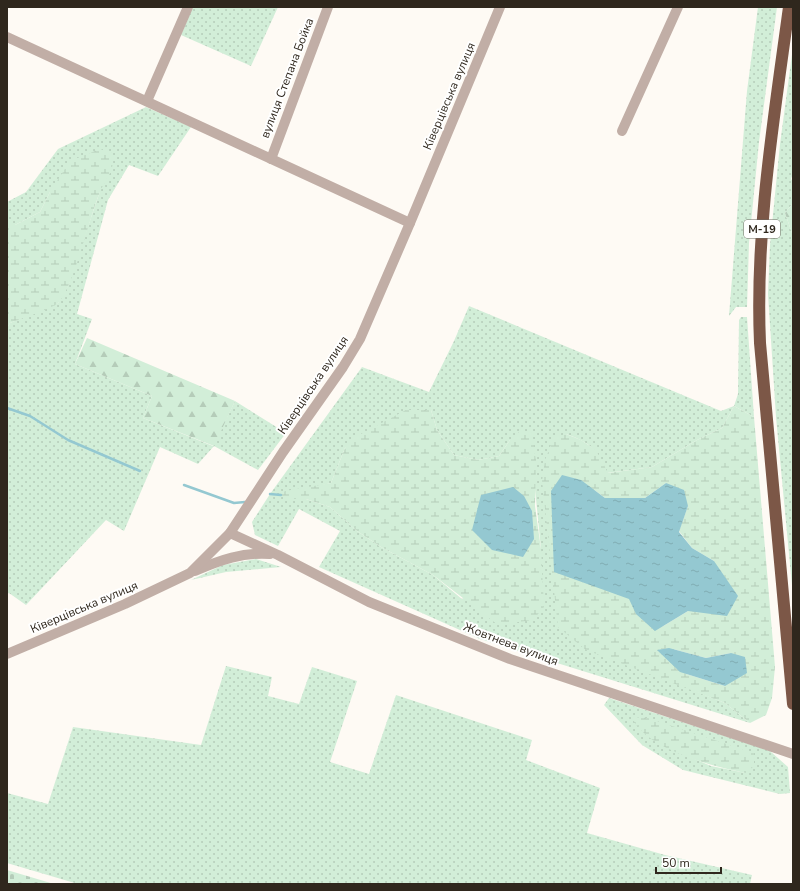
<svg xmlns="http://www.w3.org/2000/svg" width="800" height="891" viewBox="0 0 800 891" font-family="'Nunito Sans',sans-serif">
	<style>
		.grass { fill: url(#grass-dots); fill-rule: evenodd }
		.forest { fill: url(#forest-firs) }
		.wetland { fill: url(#wetland-marsh); fill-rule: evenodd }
		.cemetery { fill: url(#cemetery-stones) }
		.water { fill: url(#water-ripples) }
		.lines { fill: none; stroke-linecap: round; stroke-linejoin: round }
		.stream { stroke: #94c8d1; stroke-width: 2.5 }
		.minor { stroke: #c1aea6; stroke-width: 10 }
		.highway { stroke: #7c5747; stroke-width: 12 }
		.labels { text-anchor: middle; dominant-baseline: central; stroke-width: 4; stroke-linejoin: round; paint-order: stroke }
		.shield { fill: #fff; stroke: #6d6861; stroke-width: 1 }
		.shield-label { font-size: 11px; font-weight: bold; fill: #2f271d }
		.street-label { font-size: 12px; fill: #2f271d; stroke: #fff }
	</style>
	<defs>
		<pattern id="grass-dots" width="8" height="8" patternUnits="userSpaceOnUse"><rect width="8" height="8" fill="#d2eed8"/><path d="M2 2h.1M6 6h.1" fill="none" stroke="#b5ccb9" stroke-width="1.8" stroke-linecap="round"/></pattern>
		<pattern id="forest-firs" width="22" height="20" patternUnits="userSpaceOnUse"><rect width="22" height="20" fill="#d2eed8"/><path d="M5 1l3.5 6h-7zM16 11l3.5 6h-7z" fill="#b5ccb9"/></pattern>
		<pattern id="wetland-marsh" width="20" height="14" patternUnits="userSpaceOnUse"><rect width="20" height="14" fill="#d2eed8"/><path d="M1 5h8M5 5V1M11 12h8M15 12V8" fill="none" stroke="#b5ccb9"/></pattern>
		<pattern id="cemetery-stones" width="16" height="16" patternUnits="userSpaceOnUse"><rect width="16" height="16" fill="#d2eed8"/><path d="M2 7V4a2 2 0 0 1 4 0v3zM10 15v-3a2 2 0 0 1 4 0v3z" fill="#b5ccb9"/></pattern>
		<pattern id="water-ripples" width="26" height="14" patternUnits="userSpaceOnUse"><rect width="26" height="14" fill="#94c8d1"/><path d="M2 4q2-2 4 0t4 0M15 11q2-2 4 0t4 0" fill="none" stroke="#80acb3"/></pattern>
	</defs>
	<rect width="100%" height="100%" fill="#fefaf4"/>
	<g class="grass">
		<path d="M193,7H278L251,66L181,35Z"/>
		<path d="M758,7H777L759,142L749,243L747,307H736L729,316L747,91Z"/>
		<path d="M793,47V173L791,179L793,182V203L785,213L793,236V596L776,417L768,294L770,245L780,144Z"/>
		<path d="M146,107L191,127L158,176L129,165L108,200L77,314L92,319L75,364L152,396L143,418L213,446L235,401L286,433L258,470L214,446L198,464L160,447L124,531L106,520L26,605L9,593L7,594V329L10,323L58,303L68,286L100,191L50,192L40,212L15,225H7V202L26,192L58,149Z"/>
		<path d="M469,306L721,411L734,406L738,394L739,320L741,317H747L754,417L734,406L722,428L697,440L652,467L607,473C596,449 593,444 566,434L695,691L725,703L750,723L480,639L319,567L340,531L299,509L278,546L255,535L252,522L270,494L362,367L429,392L454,341ZM431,410L437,430L454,455L478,460L499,456L510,440L535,489L541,549L462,599L433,575L381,547L357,531L330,507L306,499L323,485L331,483L345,448Z"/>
		<path d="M256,559L281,567L226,572L191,580L223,565Z"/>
		<path d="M226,666L272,677L268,696L299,704L312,667L357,681L330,762L369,774L396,695L532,740L526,760L600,788L587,833L665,855L752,875L750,884H78L7,863V793L48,804L73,727L201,745Z"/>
		<path d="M609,698L770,751L788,767L790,793L780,794L683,770L642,745L604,705ZM662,745L746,773L711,766Z"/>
	</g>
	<g class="forest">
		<path d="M793,203V236L785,213Z"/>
		<path d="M87,338L235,401L214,446L143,418L152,396L75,364Z"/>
	</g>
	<g class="wetland">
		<path d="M100,149L112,153C116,170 107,176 100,192C90,215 73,289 58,303C51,309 20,319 10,323L7,329V225H15L40,212L50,192L70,161Z"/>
		<path d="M734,406L754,417L775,667L772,698L766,715L750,723L725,703L586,650L558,627L542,481L545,460L554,437L566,434L581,440L596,450L608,473L652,467L697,440L722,428ZM581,480L605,498H645L666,483L688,506L679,531L692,548L714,561L688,611L655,631L636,614L629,599L554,572ZM669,648L706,658L731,653L725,686L680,672L657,650Z"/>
		<path d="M406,410H431L437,430L454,455L478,460L499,456L510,440L519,432H531L536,460L535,506L541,549L544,607L533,620L498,625L433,575L381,547L357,531L330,507L306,499H286L281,495L285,491L331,483L345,448L359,435Z"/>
		<path d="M632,717L648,718L754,753V766L746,773C715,767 644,749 632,717Z"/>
	</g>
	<path class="cemetery" d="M7,870L54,884H7Z"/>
	<g class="water">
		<path d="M562,475L581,480L605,498H645L666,483L684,490L688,506L679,532L692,548L714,561L738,596L727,616L688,611L655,631L636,614L629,599L554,572L551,491Z"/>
		<path d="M513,487L524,496L532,511L534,539L523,557L492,550L472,530L481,495Z"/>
		<path d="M669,648L706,658L731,653L745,657L747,673L725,686L680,672L657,650Z"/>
	</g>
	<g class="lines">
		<g class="stream">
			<path d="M7,408L30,416L68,440L140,471"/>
			<path d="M184,485L234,503L245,502"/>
			<path d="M270,494L281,495"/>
		</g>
		<g class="minor">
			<path d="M7,37L410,223"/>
			<path d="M147,101L188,7"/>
			<path d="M622,131L678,7"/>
			<path d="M271,159L328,7"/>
			<path d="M230,533L278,555L369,602L510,659L793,754"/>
			<path d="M195,571C220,560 243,552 270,554"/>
			<path d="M7,654L125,604L190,573L230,533L283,452L343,367L360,339L410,223L500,7"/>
		</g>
		<path class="highway" d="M789,7C774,118 755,231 760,343L793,704"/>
	</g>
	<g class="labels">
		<rect class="shield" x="744" y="220" width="36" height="18" rx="3"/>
		<g class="shield-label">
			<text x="762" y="229">М-19</text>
		</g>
		<g class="street-label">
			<text transform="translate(287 78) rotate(-69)">вулиця Степана Бойка</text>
			<text transform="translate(449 96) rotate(-67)">Ківерцівська вулиця</text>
			<text transform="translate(313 385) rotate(-56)">Ківерцівська вулиця</text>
			<text transform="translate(84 607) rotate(-23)">Ківерцівська вулиця</text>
			<text transform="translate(511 644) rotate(21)">Жовтнева вулиця</text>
		</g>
	</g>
	<rect width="800" height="891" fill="none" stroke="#2f271d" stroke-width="16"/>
	<path d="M656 867v6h65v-6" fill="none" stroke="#2f271d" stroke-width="2"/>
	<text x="662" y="867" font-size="12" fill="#2f271d" stroke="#ffffff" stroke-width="3" paint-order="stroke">50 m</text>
</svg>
